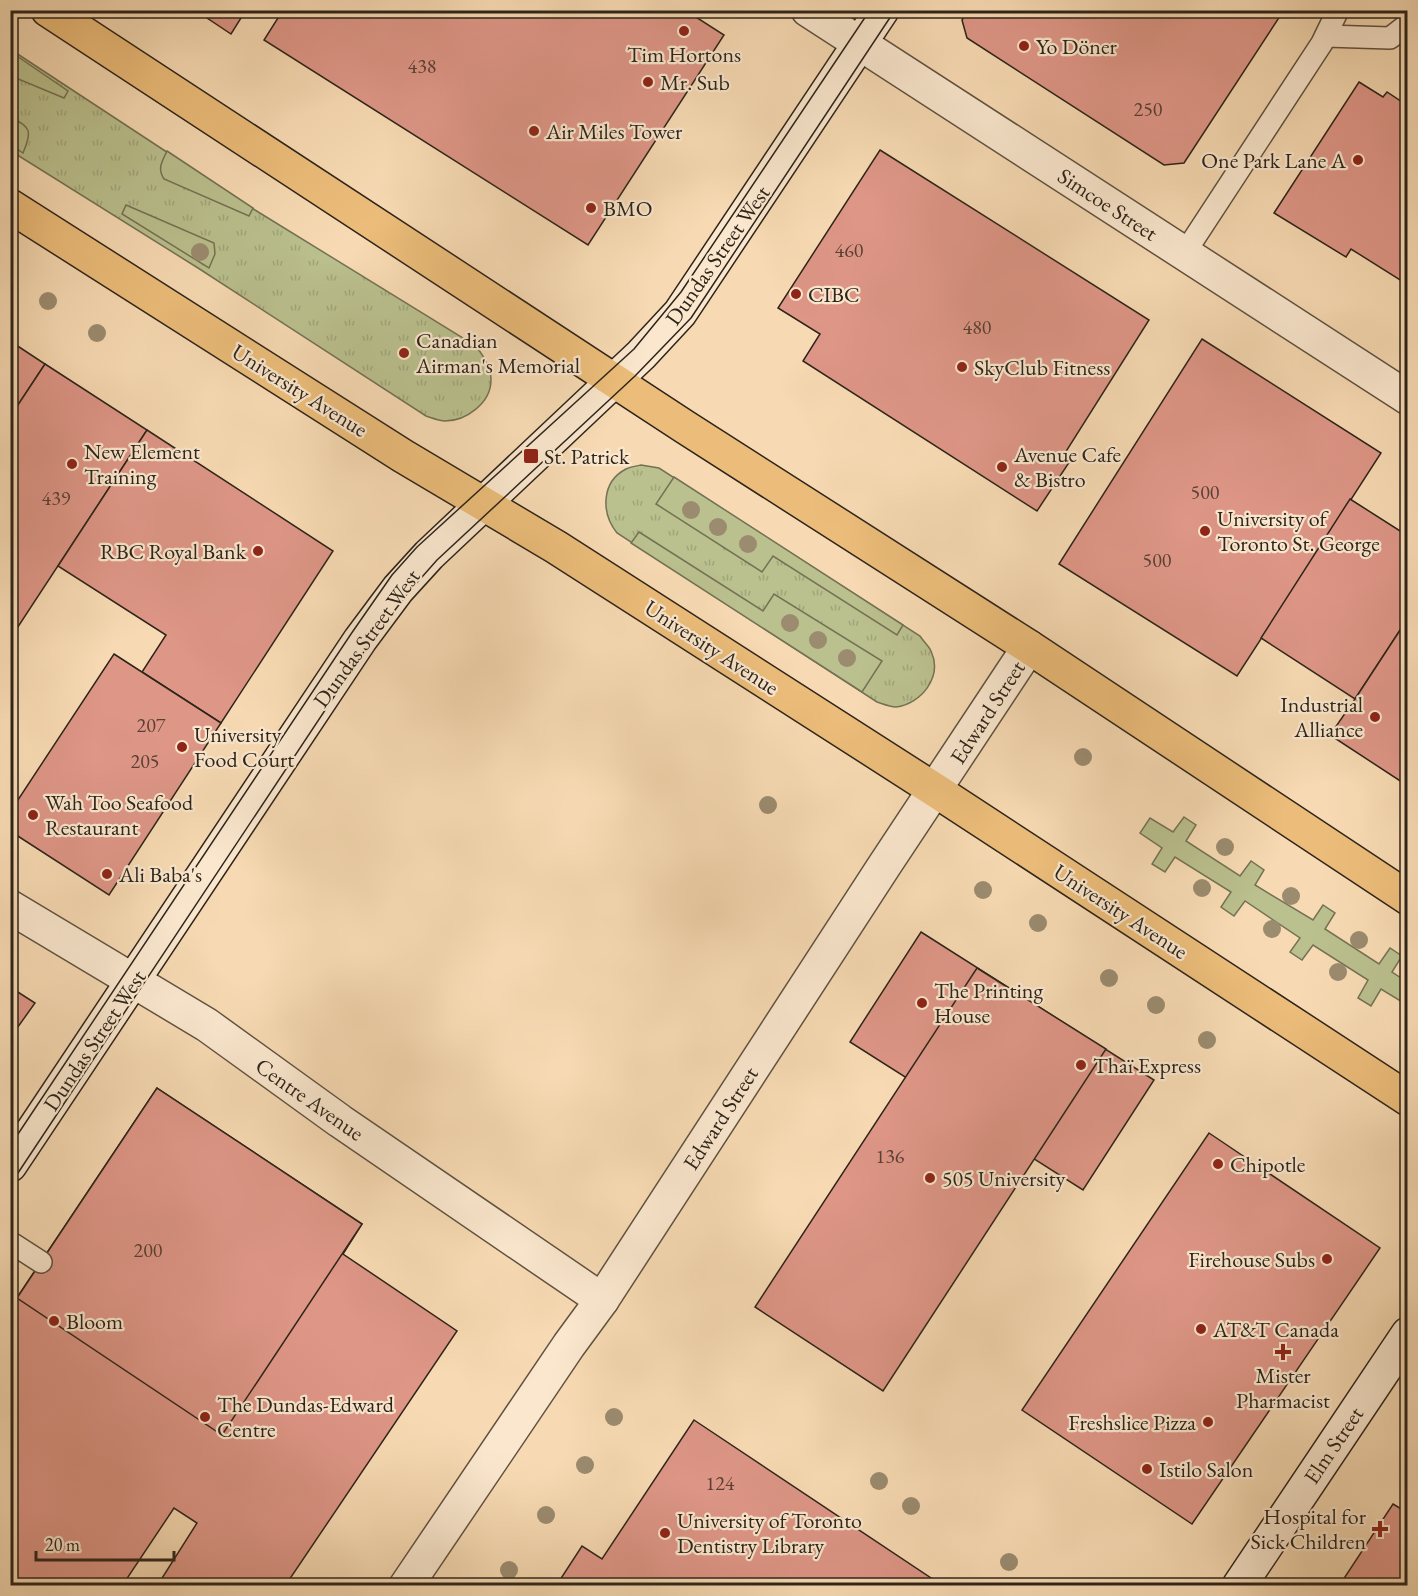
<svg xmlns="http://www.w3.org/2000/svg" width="1418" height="1596" font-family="'EB Garamond',serif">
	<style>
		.grass { fill: url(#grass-tufts); stroke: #747254; stroke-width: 1.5 }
		.garden { fill: #bac08e; stroke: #747254; stroke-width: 1.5 }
		.building { fill: #de9687; stroke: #2d241a; stroke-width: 1.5 }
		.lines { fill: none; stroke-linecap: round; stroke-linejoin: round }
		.lane-casing { stroke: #605240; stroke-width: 24 }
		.street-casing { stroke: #605240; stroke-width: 36 }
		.secondary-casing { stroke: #2d241a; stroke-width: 36 }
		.primary-casing { stroke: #2d241a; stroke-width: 36 }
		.lane { stroke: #fae7ce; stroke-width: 21 }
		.street { stroke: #fae7ce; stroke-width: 33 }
		.secondary { stroke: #fae7ce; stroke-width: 33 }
		.primary { stroke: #ecbd7a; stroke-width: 33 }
		.tram { stroke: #2d241a; stroke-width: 1.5 }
		.tree { fill: #9b8b6f }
		.poi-dot { fill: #8f2418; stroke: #fae7ce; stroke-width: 2 }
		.labels { text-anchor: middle; stroke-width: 4.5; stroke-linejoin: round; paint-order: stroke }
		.number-label { font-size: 20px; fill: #594035 }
		.poi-label { font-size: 22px; fill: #2d241a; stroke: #fae7ce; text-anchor: start }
		.street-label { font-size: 22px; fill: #2d241a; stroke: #fae7ce }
	</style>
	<defs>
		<pattern id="grass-tufts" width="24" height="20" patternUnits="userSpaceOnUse" patternTransform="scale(1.5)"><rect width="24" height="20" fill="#bac08e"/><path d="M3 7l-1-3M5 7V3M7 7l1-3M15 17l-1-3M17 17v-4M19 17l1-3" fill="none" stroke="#a0a57a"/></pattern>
	</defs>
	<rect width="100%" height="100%" fill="#f7dab3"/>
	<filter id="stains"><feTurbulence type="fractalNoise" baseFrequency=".00333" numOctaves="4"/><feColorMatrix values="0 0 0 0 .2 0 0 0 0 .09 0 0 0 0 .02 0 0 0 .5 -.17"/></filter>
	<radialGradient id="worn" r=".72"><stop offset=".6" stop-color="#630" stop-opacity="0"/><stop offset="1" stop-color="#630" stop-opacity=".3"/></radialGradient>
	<g class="grass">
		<path d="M10 49 255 210 476 346C484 357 491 367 491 380 491 403 466 421 445 421 439 421 432 418 426 416L198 268 11 151Z"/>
		<path d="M641 465 659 468 920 636C923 641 929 646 931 651 943 677 921 704 896 707 890 707 883 704 877 702L617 533C601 513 601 482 626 469 630 467 636 466 641 465Z"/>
	</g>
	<g class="garden">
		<polygon points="11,52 68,91 64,98 11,76"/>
		<path d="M10 117C32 127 32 132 23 153L11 145Z"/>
		<path d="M167 151 253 208 249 216 164 179C157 168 162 162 167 151Z"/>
		<polygon points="126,205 214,243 215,254 209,268 122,214"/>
		<polygon points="674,477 903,625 897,635 773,556 762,572 656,504"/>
		<polygon points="639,532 763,611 774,594 882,661 862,692 631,543"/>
		<polygon points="1184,817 1196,825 1186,841 1240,876 1251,861 1264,870 1255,885 1313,920 1323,905 1335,913 1325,929 1379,964 1390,948 1402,956 1392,972 1407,982 1407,1005 1381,989 1371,1006 1358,998 1368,980 1313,945 1302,960 1290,952 1300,938 1245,901 1234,916 1221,907 1231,892 1175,857 1165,872 1152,864 1162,848 1140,833 1150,818 1173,832"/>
	</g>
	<g class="building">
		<polygon points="195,10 246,10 231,34"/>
		<polygon points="283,10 685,10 724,35 588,245 264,40"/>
		<polygon points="968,10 1284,10 1184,163 1164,165 967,38 962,20"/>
		<polygon points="1359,82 1383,97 1387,92 1408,106 1408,285 1351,249 1346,257 1274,213"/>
		<polygon points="880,150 1149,320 1065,453 1072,458 1037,511 803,361 820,334 778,308"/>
		<polygon points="1202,339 1381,453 1237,676 1059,564"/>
		<polygon points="10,341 45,364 10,417"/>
		<polygon points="45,364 147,430 10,639 10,417"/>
		<polygon points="147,430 333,551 221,723 142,672 166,635 58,566"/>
		<polygon points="1350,499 1408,536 1408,618 1355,699 1261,638"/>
		<polygon points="1408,618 1408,786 1330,735 1355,699"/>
		<polygon points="114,654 221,723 109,895 10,831 10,812"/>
		<polygon points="921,932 1154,1080 1083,1190 850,1042"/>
		<polygon points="977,968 1106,1049 883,1391 755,1307"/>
		<polygon points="10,987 35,1003 10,1038"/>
		<polygon points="157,1088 362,1224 343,1254 457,1331 285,1586 157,1586 197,1523 174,1508 122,1586 10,1586 10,1308"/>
		<polygon points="157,1088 362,1224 222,1435 17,1298"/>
		<polygon points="1209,1133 1380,1248 1192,1524 1022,1410"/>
		<polygon points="694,1420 943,1586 556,1586 582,1546 602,1559"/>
		<polygon points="1393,1504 1408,1513 1408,1586 1339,1586"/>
	</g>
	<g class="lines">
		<defs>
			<g id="lane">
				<polyline points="1326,36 1390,38 1408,24"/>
				<polyline points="1184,254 1322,43 1338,10"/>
				<polyline points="10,1242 41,1262"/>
			</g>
			<g id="street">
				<polyline points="808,10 1408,398"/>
				<polyline points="10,907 207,1025 340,1121 602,1300"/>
				<polyline points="406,1586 569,1345 602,1300 884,866 1029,647"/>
			</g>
			<g id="secondary">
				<polyline points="10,1165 360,640 398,589 429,555 641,355 680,313 882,10"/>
				<polyline points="1239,1586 1408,1334"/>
			</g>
			<g id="primary">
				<polyline points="48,10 685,427 1029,647 1408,898"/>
				<polyline points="10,206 403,456 556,547 935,790 1408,1099"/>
			</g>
		</defs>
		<use href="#lane" class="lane-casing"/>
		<use href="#street" class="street-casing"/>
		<use href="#secondary" class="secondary-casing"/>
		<use href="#primary" class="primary-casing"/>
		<use href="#lane" class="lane"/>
		<use href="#street" class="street"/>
		<use href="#secondary" class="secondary"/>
		<use href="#primary" class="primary"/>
		<g class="tram">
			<polyline points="10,1146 351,634 392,575 417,547 634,349 681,292 870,10"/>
			<polyline points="10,1185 365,650 407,594 437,560 635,376 691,318 895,10"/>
		</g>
	</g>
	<g class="tree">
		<circle cx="200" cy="252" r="9"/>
		<circle cx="48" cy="301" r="9"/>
		<circle cx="97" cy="333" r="9"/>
		<circle cx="691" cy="510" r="9"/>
		<circle cx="718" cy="527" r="9"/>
		<circle cx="748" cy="544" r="9"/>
		<circle cx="790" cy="623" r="9"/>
		<circle cx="818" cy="640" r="9"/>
		<circle cx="847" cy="658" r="9"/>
		<circle cx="1083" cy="757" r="9"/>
		<circle cx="768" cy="805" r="9"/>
		<circle cx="1225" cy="847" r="9"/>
		<circle cx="1202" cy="888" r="9"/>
		<circle cx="983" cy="890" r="9"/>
		<circle cx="1291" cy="896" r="9"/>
		<circle cx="1038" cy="923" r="9"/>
		<circle cx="1272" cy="929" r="9"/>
		<circle cx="1359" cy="940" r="9"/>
		<circle cx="1338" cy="972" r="9"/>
		<circle cx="1109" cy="978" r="9"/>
		<circle cx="1156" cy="1005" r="9"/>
		<circle cx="1207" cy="1040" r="9"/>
		<circle cx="614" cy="1417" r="9"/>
		<circle cx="585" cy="1465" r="9"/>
		<circle cx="879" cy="1481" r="9"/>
		<circle cx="911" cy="1506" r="9"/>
		<circle cx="546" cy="1515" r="9"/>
		<circle cx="1009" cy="1562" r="9"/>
		<circle cx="509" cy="1570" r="9"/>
	</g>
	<g class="poi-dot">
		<circle cx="684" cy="31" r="6"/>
		<circle cx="1024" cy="46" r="6"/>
		<circle cx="648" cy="82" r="6"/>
		<circle cx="534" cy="131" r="6"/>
		<circle cx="1358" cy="160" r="6"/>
		<circle cx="591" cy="208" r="6"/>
		<circle cx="796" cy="294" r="6"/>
		<circle cx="404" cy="353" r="6"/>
		<circle cx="962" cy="367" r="6"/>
		<rect x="523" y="448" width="16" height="16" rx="3"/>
		<circle cx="72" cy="464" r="6"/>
		<circle cx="1002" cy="467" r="6"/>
		<circle cx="1205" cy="531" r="6"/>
		<circle cx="258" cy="551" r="6"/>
		<circle cx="1375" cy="717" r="6"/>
		<circle cx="182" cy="747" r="6"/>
		<circle cx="33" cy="815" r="6"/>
		<circle cx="107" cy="874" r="6"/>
		<circle cx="922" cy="1003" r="6"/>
		<circle cx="1081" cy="1065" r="6"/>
		<circle cx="1218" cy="1164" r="6"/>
		<circle cx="930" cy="1178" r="6"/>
		<circle cx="1327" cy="1259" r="6"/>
		<circle cx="54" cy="1321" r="6"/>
		<circle cx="1201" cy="1329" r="6"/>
		<path d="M1280 1343h6v6h6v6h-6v6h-6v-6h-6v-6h6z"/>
		<circle cx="205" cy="1417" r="6"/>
		<circle cx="1208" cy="1422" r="6"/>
		<circle cx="1147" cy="1469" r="6"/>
		<path d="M1377 1520h6v6h6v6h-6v6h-6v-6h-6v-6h6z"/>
		<circle cx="665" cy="1533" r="6"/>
	</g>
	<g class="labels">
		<g class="number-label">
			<text x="422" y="73">438</text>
			<text x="1148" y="116">250</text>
			<text x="849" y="257">460</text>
			<text x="977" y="334">480</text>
			<text x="1205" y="499">500</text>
			<text x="56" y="505">439</text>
			<text x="1157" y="567">500</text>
			<text x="151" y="732">207</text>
			<text x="145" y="768">205</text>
			<text x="890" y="1163">136</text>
			<text x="148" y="1257">200</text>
			<text x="720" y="1490">124</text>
		</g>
		<g class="poi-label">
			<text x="1036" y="54">Yo Döner</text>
			<text x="684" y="62" text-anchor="middle">Tim Hortons</text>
			<text x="660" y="90">Mr. Sub</text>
			<text x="546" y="139">Air Miles Tower</text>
			<text x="1346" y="168" text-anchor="end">One Park Lane A</text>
			<text x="603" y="216">BMO</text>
			<text x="808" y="302">CIBC</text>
			<text x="416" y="348">Canadian<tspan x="416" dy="25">Airman's Memorial</tspan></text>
			<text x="974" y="375">SkyClub Fitness</text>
			<text x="84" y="459">New Element<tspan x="84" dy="25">Training</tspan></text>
			<text x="1014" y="462">Avenue Cafe<tspan x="1014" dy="25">&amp; Bistro</tspan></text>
			<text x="544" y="464">St. Patrick</text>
			<text x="1217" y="526">University of<tspan x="1217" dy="25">Toronto St. George</tspan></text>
			<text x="246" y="559" text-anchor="end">RBC Royal Bank</text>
			<text x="1363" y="712" text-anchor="end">Industrial<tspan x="1363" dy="25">Alliance</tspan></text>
			<text x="194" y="742">University<tspan x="194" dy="25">Food Court</tspan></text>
			<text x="45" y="810">Wah Too Seafood<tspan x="45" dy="25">Restaurant</tspan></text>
			<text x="119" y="882">Ali Baba's</text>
			<text x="934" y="998">The Printing<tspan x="934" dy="25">House</tspan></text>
			<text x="1093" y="1073">Thaï Express</text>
			<text x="1230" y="1172">Chipotle</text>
			<text x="942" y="1186">505 University</text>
			<text x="1315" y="1267" text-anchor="end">Firehouse Subs</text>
			<text x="66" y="1329">Bloom</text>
			<text x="1213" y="1337">AT&amp;T Canada</text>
			<text x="1283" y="1383" text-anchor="middle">Mister<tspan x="1283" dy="25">Pharmacist</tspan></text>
			<text x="217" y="1412">The Dundas-Edward<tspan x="217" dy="25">Centre</tspan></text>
			<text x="1196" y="1430" text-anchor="end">Freshslice Pizza</text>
			<text x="1159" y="1477">Istilo Salon</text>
			<text x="1366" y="1524" text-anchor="end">Hospital for<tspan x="1366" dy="25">Sick Children</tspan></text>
			<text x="677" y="1528">University of Toronto<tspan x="677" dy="25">Dentistry Library</tspan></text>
		</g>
		<g class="street-label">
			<text transform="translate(1108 204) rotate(33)" y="8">Simcoe Street</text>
			<text transform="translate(717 255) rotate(-55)" y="8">Dundas Street West</text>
			<text transform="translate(300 390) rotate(32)" y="8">University Avenue</text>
			<text transform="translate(366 638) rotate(-54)" y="8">Dundas Street West</text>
			<text transform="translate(712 647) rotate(33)" y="8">University Avenue</text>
			<text transform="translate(987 712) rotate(-57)" y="8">Edward Street</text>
			<text transform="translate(1121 911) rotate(33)" y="8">University Avenue</text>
			<text transform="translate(94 1040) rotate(-56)" y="8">Dundas Street West</text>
			<text transform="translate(310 1099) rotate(35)" y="8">Centre Avenue</text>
			<text transform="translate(720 1118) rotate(-57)" y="8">Edward Street</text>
			<text transform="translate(1333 1445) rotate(-56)" y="8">Elm Street</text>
		</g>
	</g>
	<rect width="1418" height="1596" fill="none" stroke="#f7dab3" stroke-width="36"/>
	<rect x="12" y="12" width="1394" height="1572" fill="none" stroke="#2d241a" stroke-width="3"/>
	<rect x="18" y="18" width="1382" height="1560" fill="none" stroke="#2d241a" stroke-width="1.5"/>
	<path d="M36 1551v9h138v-9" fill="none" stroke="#2d241a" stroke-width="3"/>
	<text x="45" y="1551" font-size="18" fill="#2d241a" stroke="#fae7ce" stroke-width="4.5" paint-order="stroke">20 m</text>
	<rect width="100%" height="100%" filter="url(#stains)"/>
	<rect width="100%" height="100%" fill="url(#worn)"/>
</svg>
